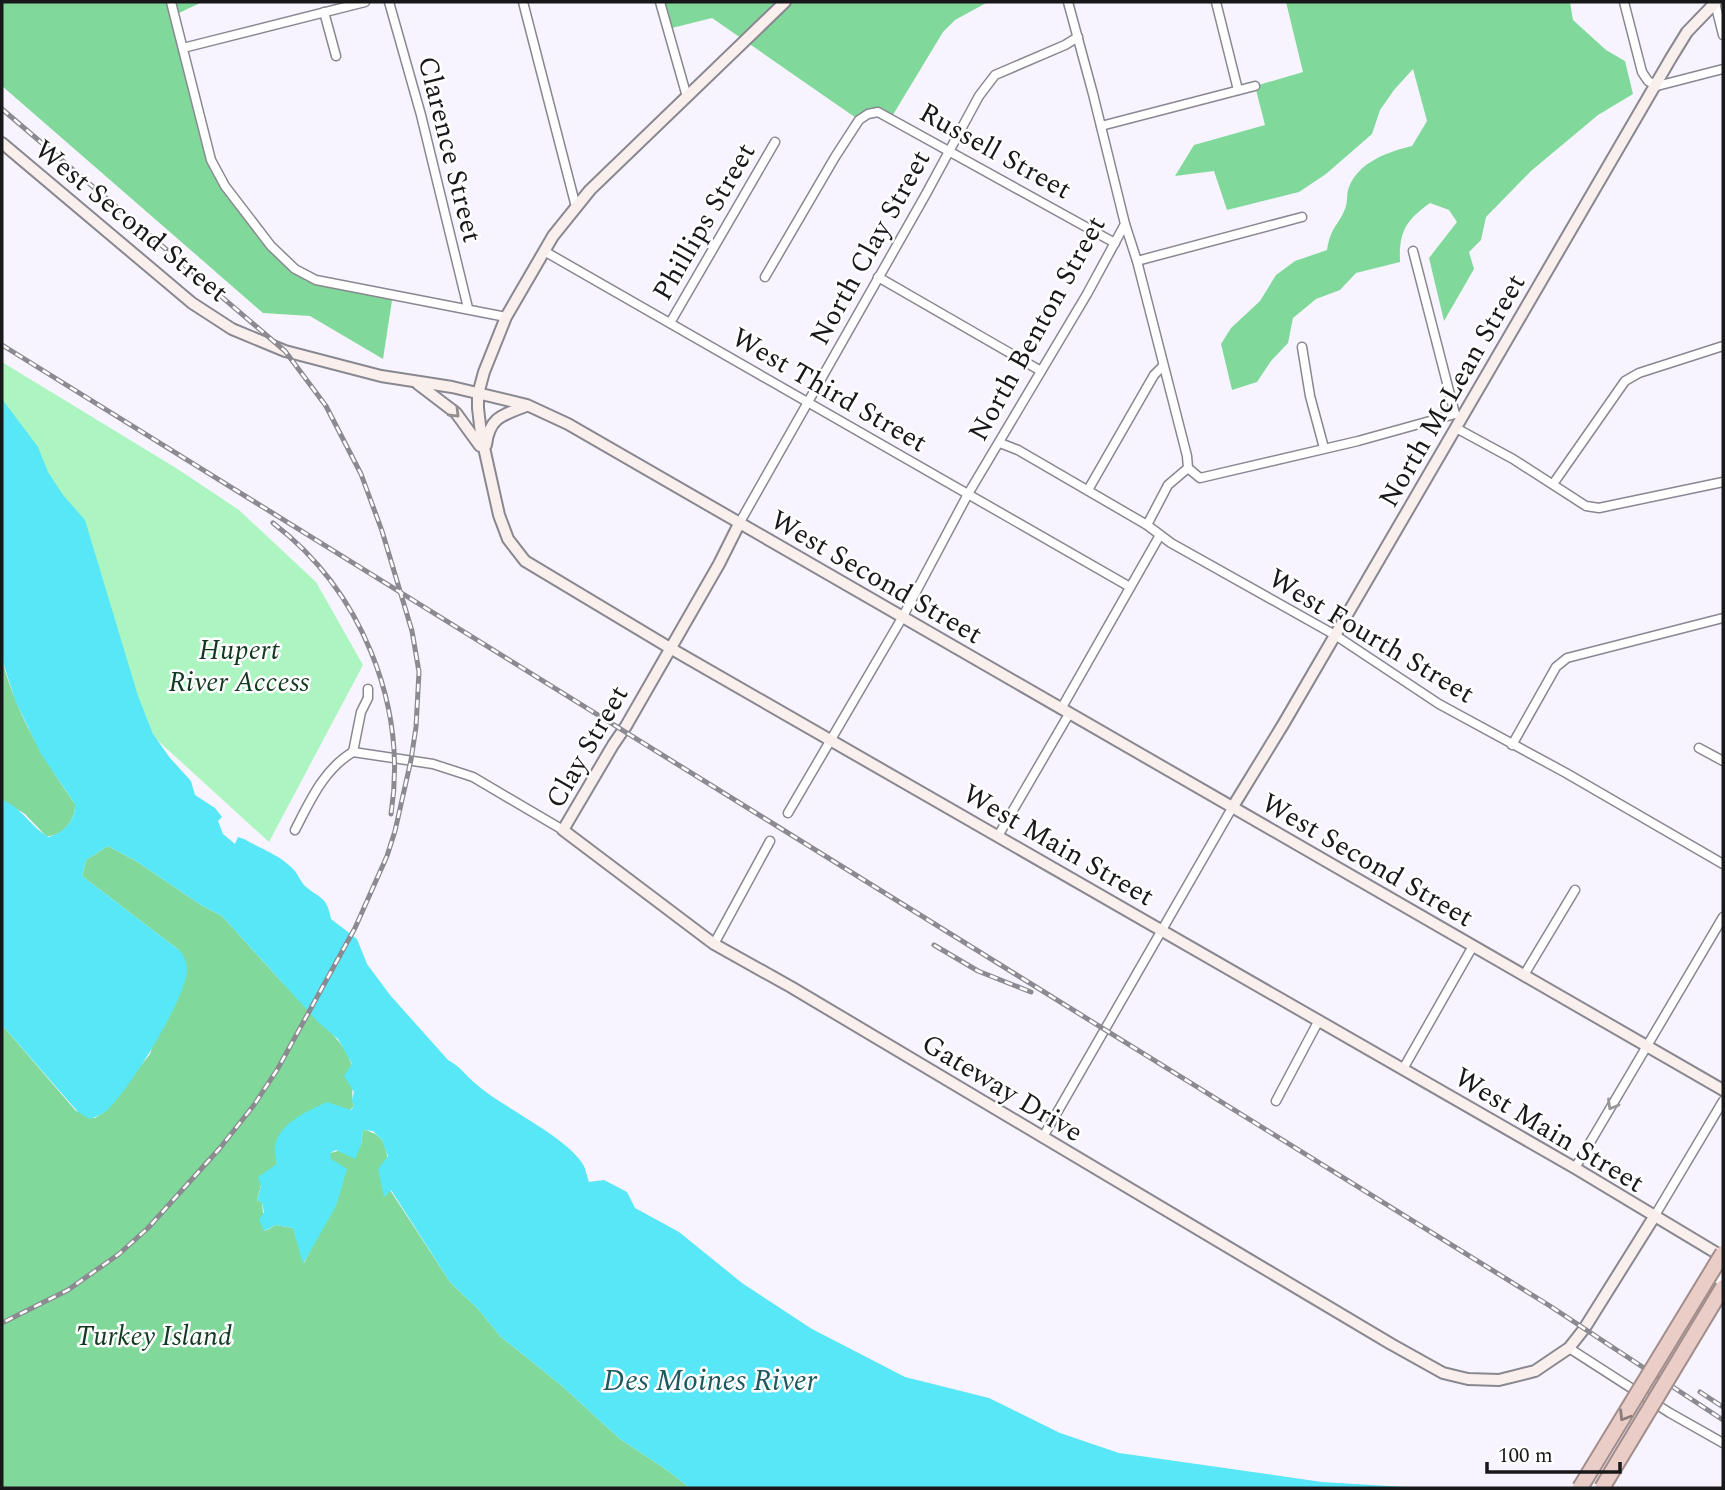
<svg xmlns="http://www.w3.org/2000/svg" width="1725" height="1490" font-family="Spectral,serif">
	<style>
		.green { fill: #acf5c1 }
		.forest { fill: #80d99b }
		.water { fill: #57e7f7 }
		.lines { fill: none; stroke-linecap: round; stroke-linejoin: round }
		.street-casing { stroke: #898790; stroke-width: 11 }
		.secondary-casing { stroke: #898790; stroke-width: 14 }
		.street { stroke: #fff; stroke-width: 8 }
		.secondary { stroke: #f9f0ee; stroke-width: 10 }
		.rail-casing { stroke: #8c8a91; stroke-width: 5 }
		.rail { stroke: #fff; stroke-width: 2.5; stroke-dasharray: 8; stroke-linecap: butt }
		.highway-bridge-casing { stroke: #a18d8b; stroke-width: 18; stroke-linecap: butt }
		.highway-bridge { stroke: #ebcdc8; stroke-width: 14 }
		.oneway { stroke: #948e8f }
		.oneway2 { stroke: #979798 }
		.oneway3 { stroke: #8c7b7a }
		.labels { text-anchor: middle; stroke-width: 5; stroke-linejoin: round; paint-order: stroke }
		.street-label { font-size: 28px; fill: #18171a; stroke: #fff }
		.park-label { font-size: 28px; font-style: italic; fill: #133921; stroke: #fff }
		.water-label { font-size: 30px; font-style: italic; fill: #1d595f; stroke: #fff }
	</style>
	<rect width="100%" height="100%" fill="#f7f4ff"/>
	<polygon class="green" points="2,362 176,468 239,510 316,582 363,665 269,842 155,738 2,403"/>
	<g class="forest">
		<polygon points="2,2 202,2 175,15 211,160 225,186 295,269 316,280 393,294 383,359 310,316 263,313 2,86"/>
		<polygon points="660,2 988,2 955,20 943,32 891,118 878,112 859,120 712,18 668,29"/>
		<path d="M1286 2H1570L1573 20 1606 50 1625 61 1633 94 1598 115 1531 171 1486 217 1481 240 1469 252 1474 269 1444 321 1429 258 1457 222 1449 210 1430 203C1405 221 1399 232 1400 262L1356 273 1340 290 1316 299 1293 318 1288 343 1271 361 1257 382 1232 390 1221 344 1231 328 1260 301 1276 275 1295 261 1327 250C1331 226 1337 228 1345 209 1348 203 1346 194 1349 187 1359 162 1387 152 1412 146L1427 121 1413 69 1394 90 1380 110 1372 134 1326 174 1299 192 1227 210 1214 171 1175 176 1194 145 1265 125 1255 86 1303 72Z"/>
		<path d="M2 659C15 712 44 760 75 804 76 820 62 837 46 836L25 814 2 800Z"/>
		<path d="M108 846 136 861 201 905 222 916C249 945 275 976 303 1004 320 1022 342 1039 351 1063 357 1076 349 1093 354 1106L350 1110 275 1147 277 1164 261 1185 257 1200 262 1203 265 1231 276 1225 293 1228 304 1263 317 1237 330 1153 361 1145 363 1130C396 1134 387 1172 385 1196L390 1190 450 1282 478 1309 501 1337 561 1385 620 1439 667 1470 690 1488H2V1025L76 1111 95 1118 103 1113 150 1054 179 950 82 876 86 860Z"/>
	</g>
	<path class="water" d="M2 399 38 447 48 472 63 495 85 520 138 696 153 734 170 758 191 781 195 795 215 808 222 817 218 821 223 834 235 844 238 837 244 839C259 848 280 855 292 868 298 873 299 880 305 886 320 899 327 896 331 919L357 939 367 964 390 995 448 1060C460 1066 466 1076 476 1084 503 1108 568 1137 584 1166 586 1171 587 1177 589 1182L604 1180 627 1192 635 1208 679 1232 742 1283 812 1329 905 1377 989 1398 1060 1433 1119 1453 1322 1482 1421 1488H690L667 1470 620 1439 561 1385 501 1337 478 1309 450 1282 391 1190 384 1197 378 1169 388 1156 382 1140 373 1131 363 1130 361 1145 355 1159 336 1150 330 1153 331 1159 347 1169 336 1206 303 1264 293 1228 276 1225 264 1231 259 1220 264 1212 262 1203 257 1200 261 1186 258 1177 277 1164C276 1159 274 1151 275 1146 279 1123 308 1111 327 1102L351 1110 354 1106 352 1100 354 1092 344 1076 352 1064 338 1039 318 1022 222 916 201 905 136 861 108 846 86 860 82 876 179 950C184 955 187 962 187 970 187 997 127 1094 105 1112 101 1115 95 1117 90 1119L78 1112 2 1025V800C22 807 31 828 49 837 64 833 76 820 75 804L41 754 15 700 2 659Z"/>
	<g class="lines">
		<defs>
			<g id="street">
				<polyline points="171,2 211,160 225,186 271,246 295,269 316,280 506,317"/>
				<polyline points="389,2 421,115 468,308"/>
				<polyline points="523,2 576,207"/>
				<polyline points="660,2 687,97"/>
				<polyline points="1216,2 1238,90"/>
				<polyline points="1624,2 1642,72 1648,81 1657,86 1723,69"/>
				<polyline points="1715,3 1723,35"/>
				<polyline points="324,12 336,56"/>
				<polyline points="183,48 365,2"/>
				<polyline points="1101,126 1255,86"/>
				<polyline points="1125,224 1137,261 1187,456 1188,468"/>
				<polyline points="544,251 1130,587"/>
				<polyline points="1413,251 1455,414"/>
				<polyline points="1137,261 1302,217"/>
				<polyline points="765,277 835,157 859,120 868,114 878,112 1115,243"/>
				<polyline points="878,277 1041,371"/>
				<polyline points="670,323 775,142"/>
				<polyline points="1302,347 1310,396 1324,448"/>
				<polyline points="1456,428 1513,459 1586,506 1599,508 1723,482"/>
				<polyline points="1000,443 1018,450 1147,525 1171,543 1335,635 1439,704 1566,773 1723,864"/>
				<polyline points="1188,468 1200,478 1358,441 1455,414"/>
				<polyline points="1553,484 1625,381 1639,373 1723,346"/>
				<polyline points="1088,490 1154,375 1163,366"/>
				<polyline points="740,522 926,194 979,96 995,75 1065,45 1078,37"/>
				<polyline points="1147,525 1168,485 1188,468"/>
				<polyline points="1061,709 1160,535"/>
				<polyline points="1512,745 1556,667 1567,658 1723,618"/>
				<polyline points="1699,748 1723,761"/>
				<polyline points="353,752 433,764 473,777 563,830"/>
				<polyline points="353,752 361,712 368,698 368,689"/>
				<polyline points="788,813 902,618 968,494 1087,294 1125,224 1093,94 1068,2"/>
				<path d="M295 830C310 801 324 769 353 752"/>
				<polyline points="998,836 1069,714"/>
				<polyline points="714,944 770,841"/>
				<polyline points="1524,975 1575,890"/>
				<polyline points="1403,1069 1473,946"/>
				<polyline points="1276,1101 1319,1020"/>
				<polyline points="1043,1137 1232,808"/>
				<polyline points="1575,1168 1723,917"/>
				<polyline points="1654,1217 1723,1101"/>
				<polyline points="1712,1292 1723,1273"/>
				<polyline points="1569,1348 1670,1413 1723,1443"/>
			</g>
			<g id="secondary">
				<polyline points="785,2 590,190 553,236 506,317 484,372 478,394 478,408 481,434 499,515 508,539 525,561 670,648 1575,1168 1723,1257"/>
				<polyline points="2,143 192,303 232,329 285,351 381,376 452,387 527,405 568,424 1723,1090"/>
				<polyline points="418,384 456,413 480,446"/>
				<path d="M486 445C489 418 502 415 526 406"/>
				<polyline points="740,522 719,564 626,726 613,745 563,830 714,944 791,987 1391,1344 1443,1373 1468,1379 1499,1380 1535,1371 1569,1348 1584,1329 1654,1217"/>
				<polyline points="1232,808 1284,723 1671,58 1687,32 1716,2"/>
			</g>
		</defs>
		<use href="#street" class="street-casing"/>
		<use href="#secondary" class="secondary-casing"/>
		<use href="#street" class="street"/>
		<use href="#secondary" class="secondary"/>
		<defs>
			<g id="rail">
				<polyline points="2,109 285,351 326,406 361,474 382,531 412,631 419,672 416,727 411,760 395,831 387,856 355,928 277,1070 254,1105 220,1148 148,1228 119,1254 68,1290 2,1323"/>
				<polyline points="2,345 1550,1306 1723,1420"/>
				<path d="M273 523C361 590 408 705 391 814"/>
				<polyline points="934,945 978,971 1031,992"/>
				<polyline points="1700,1392 1723,1407"/>
			</g>
		</defs>
		<use href="#rail" class="rail-casing"/>
		<use href="#rail" class="rail"/>
		<defs>
			<g id="highway-bridge">
				<polyline points="1580,1488 1723,1253"/>
				<polyline points="1602,1488 1723,1287"/>
			</g>
		</defs>
		<use href="#highway-bridge" class="highway-bridge-casing"/>
		<use href="#highway-bridge" class="highway-bridge"/>
	</g>
	<defs><path id="oneway-chevron" d="M-2-3.5L2.5 0L-2 3.5" fill="none" stroke-width="1.6" stroke-linecap="round" stroke-linejoin="round" transform="scale(1.75)"/></defs>
	<use class="oneway" href="#oneway-chevron" transform="translate(455 413) rotate(45)"/>
	<use class="oneway2" href="#oneway-chevron" transform="translate(1612 1105) rotate(120)"/>
	<use class="oneway3" href="#oneway-chevron" transform="translate(1624 1416) rotate(122)"/>
	<g class="labels">
		<g class="street-label">
			<text transform="translate(451 149) rotate(76)" y="10">Clarence Street</text>
			<text transform="translate(996 150) rotate(29)" y="10">Russell Street</text>
			<text transform="translate(132 220) rotate(39)" y="10">West Second Street</text>
			<text transform="translate(703 221) rotate(-60)" y="10">Phillips Street</text>
			<text transform="translate(869 247) rotate(-61)" y="10">North Clay Street</text>
			<text transform="translate(1036 328) rotate(-61)" y="10">North Benton Street</text>
			<text transform="translate(830 389) rotate(30)" y="10">West Third Street</text>
			<text transform="translate(1451 390) rotate(-60)" y="10">North McLean Street</text>
			<text transform="translate(877 576) rotate(30)" y="10">West Second Street</text>
			<text transform="translate(1372 635) rotate(31)" y="10">West Fourth Street</text>
			<text transform="translate(586 746) rotate(-60)" y="10">Clay Street</text>
			<text transform="translate(1059 844) rotate(30)" y="10">West Main Street</text>
			<text transform="translate(1368 859) rotate(30)" y="10">West Second Street</text>
			<text transform="translate(1003 1087) rotate(31)" y="10">Gateway Drive</text>
			<text transform="translate(1550 1129) rotate(31)" y="10">West Main Street</text>
		</g>
		<g class="park-label">
			<text x="239" y="659">Hupert<tspan x="239" dy="32">River Access</tspan></text>
			<text x="154" y="1345">Turkey Island</text>
		</g>
		<g class="water-label">
			<text x="710" y="1390">Des Moines River</text>
		</g>
	</g>
	<rect width="1725" height="1490" fill="none" stroke="#18171a" stroke-width="7"/>
	<path d="M1487 1462v10h133v-10" fill="none" stroke="#18171a" stroke-width="3.5"/>
	<text x="1498" y="1462" font-size="21" fill="#18171a" stroke="#ffffff" stroke-width="5" paint-order="stroke">100 m</text>
</svg>
